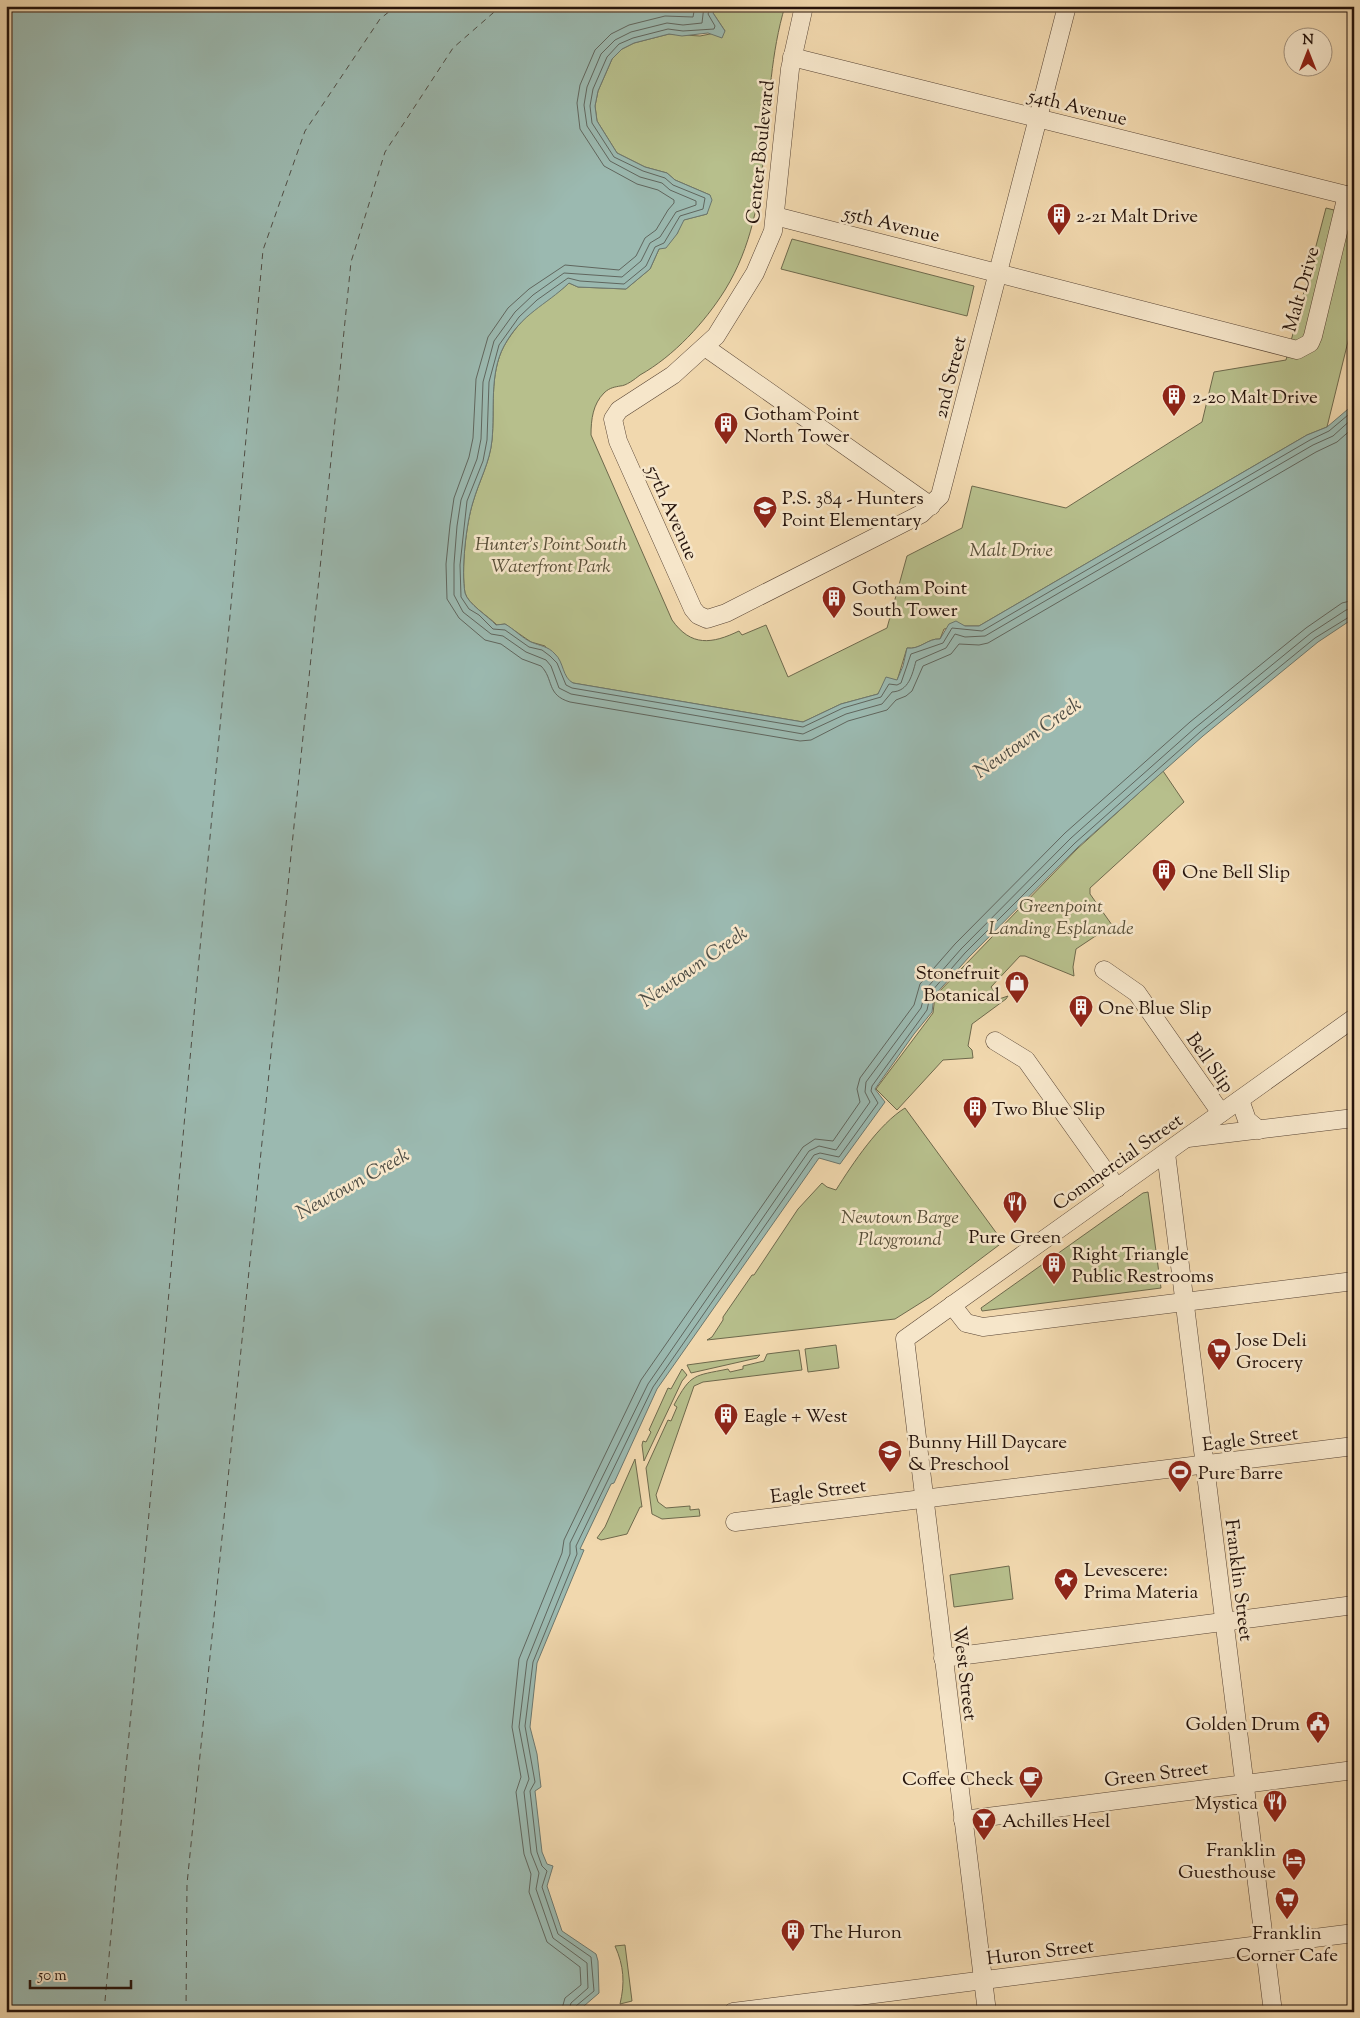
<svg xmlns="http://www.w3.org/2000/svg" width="1360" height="2018" font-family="'Sorts Mill Goudy',serif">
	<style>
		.green { fill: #b7bf8c; stroke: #6e694c }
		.water { fill: #9bb9b0; stroke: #6c776e }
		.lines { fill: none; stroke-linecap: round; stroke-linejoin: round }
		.shore { stroke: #60665e; stroke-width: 1 }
		.ferry { stroke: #4e4d45; stroke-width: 1; stroke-dasharray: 6 5; stroke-linecap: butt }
		.minor-casing { stroke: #584434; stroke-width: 19 }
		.minor { stroke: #f6e6ca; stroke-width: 18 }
		.labels { text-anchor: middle; stroke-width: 5; stroke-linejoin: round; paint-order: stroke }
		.street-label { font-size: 19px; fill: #25130b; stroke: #f6e6ca }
		.poi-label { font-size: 19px; fill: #25130b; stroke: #f6e6ca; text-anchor: start }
		.park-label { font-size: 19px; font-style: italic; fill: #584f38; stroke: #f6e6ca }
		.water-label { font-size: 20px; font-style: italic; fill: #4e4d45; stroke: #f6e6ca }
	</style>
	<rect width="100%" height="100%" fill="#f1d8ae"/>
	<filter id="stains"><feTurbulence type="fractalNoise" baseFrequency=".004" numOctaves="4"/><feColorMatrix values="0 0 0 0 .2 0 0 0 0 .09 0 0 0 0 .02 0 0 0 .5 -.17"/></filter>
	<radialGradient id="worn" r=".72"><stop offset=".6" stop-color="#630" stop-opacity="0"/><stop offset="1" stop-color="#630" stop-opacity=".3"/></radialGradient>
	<g class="green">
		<path d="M716 6H785C757 99 778 204 725 290 705 322 674 356 640 375 635 379 626 386 620 386 616 387 610 387 604 393 593 404 591 419 591 435L672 620C691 647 712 644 739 631L742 635 766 625 788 677 887 628 907 556 962 528 972 486 1066 508 1202 422 1214 372 1286 360 1326 208 1354 215V317L1327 427 1307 435 979 626H965L944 629 940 639C928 638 920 650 907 648L897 681 884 683 878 694 841 704 803 722 573 683 568 681 545 646 531 642 505 624 497 625C488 616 468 604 465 593 461 570 466 524 473 502 479 481 490 462 492 440 495 411 489 374 504 346 513 330 527 314 541 303 551 296 561 291 569 283L578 287 626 289 650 269 659 249 677 234 683 220 707 214 710 195 675 180 667 173 645 167 617 153 597 121 595 106 598 91 612 59 622 49 634 43 669 34 700 36 725 31 713 13Z"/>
		<polygon points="792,239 974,286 967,316 781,269"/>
		<polygon points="1163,771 1184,802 1090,888 1090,894 1112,925 1076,949 1073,967 1074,976 1025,956 1020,956 991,987 999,999 1008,996 1006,999 972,1024 968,1046 972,1050 973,1058 943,1060 897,1110 876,1089 933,1013 935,996 1077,849"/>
		<path d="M905 1108 1003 1242 930 1297 895 1319 707 1340 712 1337 723 1320V1317L752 1275H754L798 1209 822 1183 827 1187 836 1190C853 1163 879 1124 905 1108Z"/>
		<polygon points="1148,1192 1161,1288 982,1311 981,1308 1143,1193"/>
		<polygon points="836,1345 839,1368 808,1372 805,1349"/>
		<path d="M799 1350 802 1370 703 1382 694 1386 656 1495 658 1502 666 1508 690 1506V1510L699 1509 700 1516 662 1519 652 1514 646 1468 668 1420 671 1421 677 1407 674 1405C691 1373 694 1376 728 1369L730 1372 743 1369V1366L764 1361 767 1354Z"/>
		<polygon points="760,1355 757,1358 691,1373 687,1365"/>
		<polygon points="682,1369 687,1375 682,1381 644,1461 642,1445 643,1441 646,1442 651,1432 649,1430 668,1388 671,1389"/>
		<polygon points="635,1459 642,1507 640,1507 627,1534 601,1540 597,1538 605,1527"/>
		<polygon points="1009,1566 1013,1599 954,1607 950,1575"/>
		<path d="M625 1945 632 2001 620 2004C625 1983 624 1966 615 1946Z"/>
	</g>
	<path class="water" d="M6 6H716L713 13 725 31 722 38 708 33 682 36 669 34 634 43 622 49 612 59 598 91 595 106 597 121 617 153 645 167 667 173 675 180 710 195 712 200 707 214 684 220 677 234 666 248 659 249 650 269 626 289 578 287 569 283C545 306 522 313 504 346 489 374 495 410 492 440 490 462 479 481 473 502 466 524 461 570 465 593 468 604 488 616 496 625L505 624C514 629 522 638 531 642 540 646 548 646 555 654 564 662 562 677 573 683L803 722 841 704 878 694 886 677 897 680 903 666 907 648C920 650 928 638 940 639L949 624 956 621 965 626H979L1307 435 1327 427 1354 404V618L1318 642 1203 736 1078 847 969 957 934 996 932 1012 914 1034 875 1089 885 1102 840 1164 819 1158 657 1389 614 1483 611 1484 580 1549 584 1550 537 1663 530 1727 537 1754 541 1787 535 1791 542 1852 547 1864 553 1866 547 1886 562 1931 596 1954 598 1961 599 1993 577 2012H6Z"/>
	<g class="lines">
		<g class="shore">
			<path d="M695 6 693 17 665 16 629 25 611 34 595 50 580 85 577 103 580 129 604 166 637 184 658 190 674 200V203L668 210 656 230 645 238 636 256 619 270 565 265 529 289 508 308 488 337 476 379 473 438 469 457 454 498 450 525 446 564 447 599 459 618 485 640 501 644 522 659 541 666C554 679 546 695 570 702L800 741 811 740 848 721 887 710 896 700 906 696 912 691 923 666 951 654 959 644 979 645 988 643 1316 452 1337 442 1354 427"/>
			<path d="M704 6 702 23 683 25 667 23 631 32 615 40 601 54 587 87 584 105 587 126 610 161 640 177 662 183 670 190 696 201V205L676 212 660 237 650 243 641 261 622 277 564 273 533 295 515 312 494 341 483 382 481 439 477 459 461 500 457 526 454 564V595L463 612 491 634 503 636 526 652 546 660 551 666 559 688 571 694 803 734 846 714 882 704 892 692C909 691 912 675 916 661L946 648 955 634 965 637 985 636 1313 445 1333 436 1354 417"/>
			<polyline points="711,6 708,14 715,26 714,29 683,31 668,29 633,38 619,44 607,57 593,89 590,106 592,123 614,157 643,171 665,178 673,185 705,198 703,209 680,216 664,243 655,247 646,266 624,284 580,281 568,278 537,300 519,317 499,345 489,382 487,440 483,461 467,501 460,565 461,597 469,609 479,615 493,629 505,630 529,647 542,650 550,656 557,663 566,685 572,688 803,727 843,708 881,697 889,684 897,685 901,683 911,654 943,643 952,628 982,631 1310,440 1329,431 1354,410"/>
			<polyline points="561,2012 565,1998 581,1985 580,1967 547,1942 529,1892 531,1874 524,1854 516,1792 521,1777 512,1727 519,1659 562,1553 564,1540 641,1380 803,1147 815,1139 833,1141 860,1102 857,1089 860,1078 914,1005 920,984 955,944 1065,833 1190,722 1306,628 1342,603 1354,600"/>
			<polyline points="568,2012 571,2003 588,1988 587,1963 553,1938 536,1889 539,1873 531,1853 524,1792 529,1779 519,1727 527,1661 570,1554 570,1543 648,1384 809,1151 819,1146 836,1150 870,1102 865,1092 866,1082 921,1008 926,989 961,949 1071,838 1195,728 1278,660 1311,633 1346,610 1354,608"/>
			<polyline points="575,2012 576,2006 594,1991 591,1957 558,1934 542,1887 547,1871 542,1866 537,1852 530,1791 535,1782 525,1726 533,1662 577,1554 576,1546 653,1387 814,1155 820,1153 839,1157 878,1103 871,1091 872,1086 927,1010 931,992 965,953 1075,843 1200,732 1315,638 1354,614"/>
		</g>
		<g class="ferry">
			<polyline points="104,2012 263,250 305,131 380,19 396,6"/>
			<polyline points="186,2012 187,1884 351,262 385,152 453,48 501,6"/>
		</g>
		<defs>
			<g id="minor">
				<polyline points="804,6 790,69 773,231 755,273 716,336 673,375 619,410 613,419 618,441 693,609 698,615 707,619 726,613 921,514 940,496 1067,6"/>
				<polyline points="792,57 1354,197"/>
				<polyline points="775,216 1297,350 1310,343 1313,336 1347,195"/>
				<polyline points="705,347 931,506"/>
				<polyline points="1104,970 1137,993 1221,1113"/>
				<polyline points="995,1041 1026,1060 1117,1188"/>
				<polyline points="1240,1100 1247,1120 1259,1130"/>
				<polyline points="1188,1138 1354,1118"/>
				<polyline points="1166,1153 1273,2012"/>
				<polyline points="952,1305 966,1323 983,1327 1354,1281"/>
				<polyline points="735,1522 1354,1446"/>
				<polyline points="943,1658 1354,1605"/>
				<polyline points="963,1820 1354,1770"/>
				<polyline points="733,2012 1354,1933"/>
				<polyline points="987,2012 905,1339 1354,1018"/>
			</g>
		</defs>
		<use href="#minor" class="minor-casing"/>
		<use href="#minor" class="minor"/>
	</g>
	<defs>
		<symbol id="building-pin" viewBox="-11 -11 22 30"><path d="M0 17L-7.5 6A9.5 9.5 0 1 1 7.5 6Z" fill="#8f2418" stroke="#f6e6ca"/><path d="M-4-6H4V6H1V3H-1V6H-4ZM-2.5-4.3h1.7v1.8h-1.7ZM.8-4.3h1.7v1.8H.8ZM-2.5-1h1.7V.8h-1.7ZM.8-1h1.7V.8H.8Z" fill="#fff"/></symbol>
		<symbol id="school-pin" viewBox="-11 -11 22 30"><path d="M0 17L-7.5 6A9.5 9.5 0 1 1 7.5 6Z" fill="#8f2418" stroke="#f6e6ca"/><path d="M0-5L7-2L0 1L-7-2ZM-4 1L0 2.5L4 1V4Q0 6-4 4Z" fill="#fff"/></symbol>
		<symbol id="shop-pin" viewBox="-11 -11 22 30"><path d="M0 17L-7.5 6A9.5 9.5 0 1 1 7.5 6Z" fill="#8f2418" stroke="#f6e6ca"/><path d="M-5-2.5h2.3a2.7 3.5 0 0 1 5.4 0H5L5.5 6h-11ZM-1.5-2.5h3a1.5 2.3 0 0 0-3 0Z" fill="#fff"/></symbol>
		<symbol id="restaurant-pin" viewBox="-11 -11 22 30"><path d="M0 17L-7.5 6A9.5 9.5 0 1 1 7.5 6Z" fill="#8f2418" stroke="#f6e6ca"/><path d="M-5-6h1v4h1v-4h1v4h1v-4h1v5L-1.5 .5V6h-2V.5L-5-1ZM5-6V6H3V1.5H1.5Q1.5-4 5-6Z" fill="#fff"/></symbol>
		<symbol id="supermarket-pin" viewBox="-11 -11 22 30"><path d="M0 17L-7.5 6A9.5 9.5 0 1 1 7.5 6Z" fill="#8f2418" stroke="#f6e6ca"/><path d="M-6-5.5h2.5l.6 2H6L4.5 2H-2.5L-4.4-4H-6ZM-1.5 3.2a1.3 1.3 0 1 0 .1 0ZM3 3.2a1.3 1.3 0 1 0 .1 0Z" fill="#fff"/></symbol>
		<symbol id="stadium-pin" viewBox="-11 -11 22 30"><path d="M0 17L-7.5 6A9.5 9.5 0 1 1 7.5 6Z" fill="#8f2418" stroke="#f6e6ca"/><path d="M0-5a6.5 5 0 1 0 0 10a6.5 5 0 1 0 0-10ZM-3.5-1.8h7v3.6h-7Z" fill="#fff"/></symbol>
		<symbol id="sight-pin" viewBox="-11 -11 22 30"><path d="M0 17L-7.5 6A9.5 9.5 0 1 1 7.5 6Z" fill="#8f2418" stroke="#f6e6ca"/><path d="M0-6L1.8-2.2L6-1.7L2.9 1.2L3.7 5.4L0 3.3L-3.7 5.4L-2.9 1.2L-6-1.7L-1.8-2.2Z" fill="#fff"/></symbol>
		<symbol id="civic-pin" viewBox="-11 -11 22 30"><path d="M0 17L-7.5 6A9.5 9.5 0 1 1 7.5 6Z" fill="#8f2418" stroke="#f6e6ca"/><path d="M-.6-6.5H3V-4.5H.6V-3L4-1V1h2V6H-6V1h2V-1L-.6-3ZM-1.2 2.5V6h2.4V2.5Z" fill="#fff"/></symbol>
		<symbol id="cafe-pin" viewBox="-11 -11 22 30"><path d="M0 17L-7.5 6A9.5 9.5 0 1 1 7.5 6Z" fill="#8f2418" stroke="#f6e6ca"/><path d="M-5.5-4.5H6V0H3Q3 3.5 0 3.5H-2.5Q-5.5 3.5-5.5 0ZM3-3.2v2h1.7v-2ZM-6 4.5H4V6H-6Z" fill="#fff"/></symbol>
		<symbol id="bar-pin" viewBox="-11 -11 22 30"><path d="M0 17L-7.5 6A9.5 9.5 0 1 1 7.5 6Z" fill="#8f2418" stroke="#f6e6ca"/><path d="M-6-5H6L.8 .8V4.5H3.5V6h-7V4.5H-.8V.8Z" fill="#fff"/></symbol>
		<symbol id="hotel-pin" viewBox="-11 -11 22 30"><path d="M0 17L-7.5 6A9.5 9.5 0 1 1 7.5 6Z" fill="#8f2418" stroke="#f6e6ca"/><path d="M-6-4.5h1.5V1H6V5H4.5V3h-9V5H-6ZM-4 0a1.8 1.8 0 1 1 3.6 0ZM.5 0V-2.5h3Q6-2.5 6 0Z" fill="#fff"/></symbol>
	</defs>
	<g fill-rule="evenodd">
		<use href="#building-pin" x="1045" y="201" width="28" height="38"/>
		<use href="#building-pin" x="1160" y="382" width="28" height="38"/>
		<use href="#building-pin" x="712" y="410" width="28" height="38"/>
		<use href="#school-pin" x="751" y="494" width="28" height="38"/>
		<use href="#building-pin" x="820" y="584" width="28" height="38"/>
		<use href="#building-pin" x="1150" y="857" width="28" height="38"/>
		<use href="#shop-pin" x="1003" y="969" width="28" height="38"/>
		<use href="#building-pin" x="1067" y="993" width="28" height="38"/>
		<use href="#building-pin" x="961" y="1094" width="28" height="38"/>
		<use href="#restaurant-pin" x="1001" y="1189" width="28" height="38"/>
		<use href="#building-pin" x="1040" y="1250" width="28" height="38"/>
		<use href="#supermarket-pin" x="1205" y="1336" width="28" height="38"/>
		<use href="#building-pin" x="712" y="1401" width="28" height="38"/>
		<use href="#school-pin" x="876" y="1438" width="28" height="38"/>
		<use href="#stadium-pin" x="1166" y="1458" width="28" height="38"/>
		<use href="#sight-pin" x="1052" y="1566" width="28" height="38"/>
		<use href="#civic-pin" x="1304" y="1709" width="28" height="38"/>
		<use href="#cafe-pin" x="1017" y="1764" width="28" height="38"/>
		<use href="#restaurant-pin" x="1261" y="1788" width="28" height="38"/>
		<use href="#bar-pin" x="970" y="1806" width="28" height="38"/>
		<use href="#hotel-pin" x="1280" y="1846" width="28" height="38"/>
		<use href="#supermarket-pin" x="1273" y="1885" width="28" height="38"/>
		<use href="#building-pin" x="779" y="1917" width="28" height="38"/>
	</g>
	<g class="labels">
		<g class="street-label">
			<text transform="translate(1078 106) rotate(14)" y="7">54th Avenue</text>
			<text transform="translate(759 152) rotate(-84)" y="7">Center Boulevard</text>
			<text transform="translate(892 223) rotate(14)" y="7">55th Avenue</text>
			<text transform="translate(1300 289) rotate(-74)" y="7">Malt Drive</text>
			<text transform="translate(949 377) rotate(-76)" y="7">2nd Street</text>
			<text transform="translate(673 512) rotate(66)" y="7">57th Avenue</text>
			<text transform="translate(1211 1062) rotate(55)" y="7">Bell Slip</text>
			<text transform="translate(1117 1161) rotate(-35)" y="7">Commercial Street</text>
			<text transform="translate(1250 1438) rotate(-7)" y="7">Eagle Street</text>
			<text transform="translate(818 1490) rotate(-7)" y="7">Eagle Street</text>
			<text transform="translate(1240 1580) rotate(83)" y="7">Franklin Street</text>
			<text transform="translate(966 1673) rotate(83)" y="7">West Street</text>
			<text transform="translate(1156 1773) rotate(-7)" y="7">Green Street</text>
			<text transform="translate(1040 1951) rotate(-7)" y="7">Huron Street</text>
		</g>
		<g class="poi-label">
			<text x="1076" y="222">2-21 Malt Drive</text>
			<text x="1192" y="403">2-20 Malt Drive</text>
			<text x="744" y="420">Gotham Point<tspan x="744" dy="22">North Tower</tspan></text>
			<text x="782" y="504">P.S. 384 - Hunters<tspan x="782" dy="22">Point Elementary</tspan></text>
			<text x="852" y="594">Gotham Point<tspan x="852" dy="22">South Tower</tspan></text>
			<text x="1182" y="878">One Bell Slip</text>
			<text x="1000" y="979" text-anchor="end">Stonefruit<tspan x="1000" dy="22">Botanical</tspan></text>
			<text x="1098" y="1014">One Blue Slip</text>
			<text x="992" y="1115">Two Blue Slip</text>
			<text x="1015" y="1243" text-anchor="middle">Pure Green</text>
			<text x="1072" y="1260">Right Triangle<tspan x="1072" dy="22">Public Restrooms</tspan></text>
			<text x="1236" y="1346">Jose Deli<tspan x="1236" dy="22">Grocery</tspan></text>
			<text x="744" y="1422">Eagle + West</text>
			<text x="908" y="1448">Bunny Hill Daycare<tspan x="908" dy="22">&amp; Preschool</tspan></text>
			<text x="1198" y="1479">Pure Barre</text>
			<text x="1084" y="1576">Levescere:<tspan x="1084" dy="22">Prima Materia</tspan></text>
			<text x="1300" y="1730" text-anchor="end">Golden Drum</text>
			<text x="1014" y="1785" text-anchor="end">Coffee Check</text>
			<text x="1258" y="1809" text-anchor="end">Mystica</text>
			<text x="1002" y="1827">Achilles Heel</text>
			<text x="1276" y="1856" text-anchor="end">Franklin<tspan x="1276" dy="22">Guesthouse</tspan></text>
			<text x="810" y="1938">The Huron</text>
			<text x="1287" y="1939" text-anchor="middle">Franklin<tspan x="1287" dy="22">Corner Cafe</tspan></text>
		</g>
		<g class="park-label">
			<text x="551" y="550">Hunter’s Point South<tspan x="551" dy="22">Waterfront Park</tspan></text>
			<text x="1011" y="556">Malt Drive</text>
			<text x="1061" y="912">Greenpoint<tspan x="1061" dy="22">Landing Esplanade</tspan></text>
			<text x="900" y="1223">Newtown Barge<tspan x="900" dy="22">Playground</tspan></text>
		</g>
		<g class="water-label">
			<text transform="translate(1027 737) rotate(-35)" y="7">Newtown Creek</text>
			<text transform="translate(693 966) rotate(-35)" y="7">Newtown Creek</text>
			<text transform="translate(352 1183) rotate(-29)" y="7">Newtown Creek</text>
		</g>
	</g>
	<rect width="1360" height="2018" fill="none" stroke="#f1d8ae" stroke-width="25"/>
	<rect x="8" y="8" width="1345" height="2003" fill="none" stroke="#25130b" stroke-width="2.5"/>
	<rect x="12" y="12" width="1335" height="1993" fill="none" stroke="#25130b"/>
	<g transform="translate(1308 52)"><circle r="24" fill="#f6e6ca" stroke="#a2927e"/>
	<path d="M0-4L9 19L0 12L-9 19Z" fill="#8f2418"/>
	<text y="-8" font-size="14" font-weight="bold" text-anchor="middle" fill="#25130b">N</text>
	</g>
	<path d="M30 1980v8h101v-8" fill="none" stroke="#25130b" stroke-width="2.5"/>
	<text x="38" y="1980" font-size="15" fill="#25130b" stroke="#f6e6ca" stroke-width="4" paint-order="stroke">50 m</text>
	<rect width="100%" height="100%" filter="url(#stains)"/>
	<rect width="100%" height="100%" fill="url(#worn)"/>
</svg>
